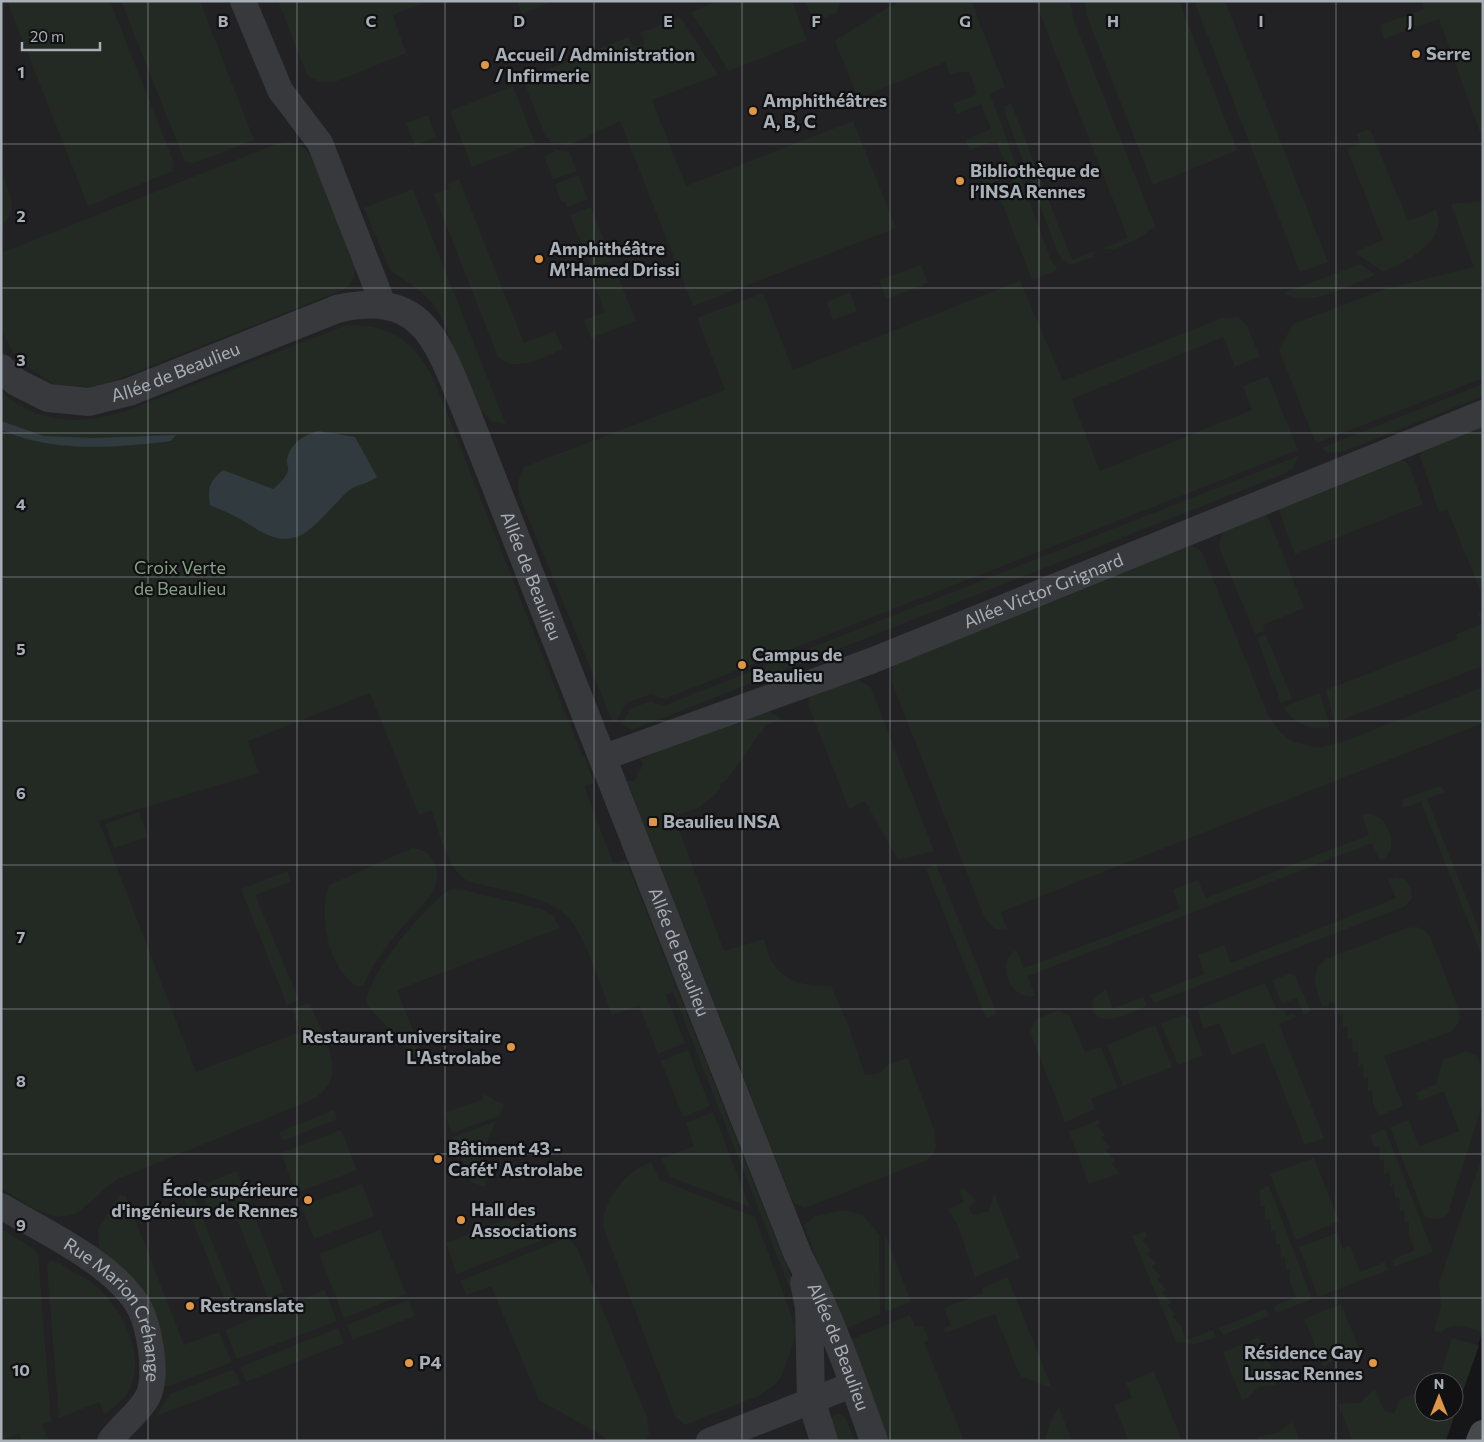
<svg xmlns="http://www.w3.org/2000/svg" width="1484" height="1442" font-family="Commissioner,sans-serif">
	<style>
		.built { fill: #222225; fill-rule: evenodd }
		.green { fill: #232a23 }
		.water { fill: #303a3f }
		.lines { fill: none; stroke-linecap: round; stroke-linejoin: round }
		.minor { stroke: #37393c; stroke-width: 26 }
		.tertiary { stroke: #37393c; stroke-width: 28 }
		.secondary { stroke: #46484c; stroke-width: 28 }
		.grid { fill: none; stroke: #a9afb6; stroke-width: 1; stroke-opacity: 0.55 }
		.poi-dot { fill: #df9746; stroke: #111113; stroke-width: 2 }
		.labels { text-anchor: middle; stroke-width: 4.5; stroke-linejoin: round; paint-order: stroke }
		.poi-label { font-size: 18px; font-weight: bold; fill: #a9afb6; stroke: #111113; text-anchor: start }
		.street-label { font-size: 18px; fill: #a9afb6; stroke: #111113 }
		.park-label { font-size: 18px; fill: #849f82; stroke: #111113 }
		.grid-label { font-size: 16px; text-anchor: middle; font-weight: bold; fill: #a9afb6; stroke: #111113; stroke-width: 4.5; stroke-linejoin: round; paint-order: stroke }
	</style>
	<rect width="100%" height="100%" fill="#161618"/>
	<path class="built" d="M1 1H1483V1330L1446 1441H1ZM1424 1382H1454V1412H1424Z"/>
	<g class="green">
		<polygon points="7,1 110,1 174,163 172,171 88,206"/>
		<polygon points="121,1 200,1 254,140 194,163 185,162"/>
		<path d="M278 1H428L393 15 406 53 335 82C323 83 317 82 307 75Z"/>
		<polygon points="517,1 553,1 522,14"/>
		<polygon points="719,1 792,1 807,40 729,71 691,12"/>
		<polygon points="805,1 841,1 836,13 824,18 811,14"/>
		<polygon points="901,1 971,1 1005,87 990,94 1051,260 1058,270 1032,280 1000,198 1016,192 1010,176 984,186 980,176 1006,165 996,141 970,150 966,140 991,129 981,104 957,114 953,104 977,94 969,71 962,73 960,71 950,75 945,62 865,96 856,93 835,41 887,8"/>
		<path d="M1035 1H1070L1074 21 1155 226C1146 234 1114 255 1104 248L1128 238Z"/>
		<polygon points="1085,1 1179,1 1237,150 1153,185 1086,14"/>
		<polygon points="1194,1 1225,1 1328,262 1300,272"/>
		<polygon points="1422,1 1483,1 1483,140 1439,19 1384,39 1380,25 1424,9"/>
		<polygon points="680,17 718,75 652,100 686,186 853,121 896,228 693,306 620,121 570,145 550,142 549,138 546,138 524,82 526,78 629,37 633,47 644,43 641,33"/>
		<polygon points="513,86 535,143 472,167 450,111"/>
		<polygon points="1011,103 1072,260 1095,251 1093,257 1070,265 1063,260 1057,251 1005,113 1005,106"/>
		<polygon points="428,115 436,137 415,146 406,123"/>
		<path d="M1370 129 1408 221 1436 210C1448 242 1407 261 1383 272L1354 252 1383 240 1347 149 1360 144 1356 134Z"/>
		<path d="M289 142 302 147 314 159 355 263C356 274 354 282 345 289L111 382 91 387 58 386 25 366 13 352 1 330V253L276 144Z"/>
		<polygon points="553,149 569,152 577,171 553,179 544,156 554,152"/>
		<path d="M1 172C9 191 21 211 1 226Z"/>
		<polygon points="578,175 588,199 567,207 565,202 561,201 555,184"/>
		<path d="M459 179 524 343 555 331 563 349C544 357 516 374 498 357L434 194 449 189 448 184Z"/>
		<polygon points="413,189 506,425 492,421 478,408 443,321 433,303 418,289 390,270 364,208"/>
		<polygon points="1483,201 1483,378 1317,443 1314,439 1279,350 1293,324 1385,289 1474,267 1451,204"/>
		<polygon points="591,207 612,261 591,268 570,215"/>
		<path d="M1361 264 1375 275C1347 286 1312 308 1283 293Z"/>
		<polygon points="921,265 928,283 886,299 879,280"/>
		<polygon points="615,270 636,321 591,338 584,320 605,312 594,284 597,282 595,276"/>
		<polygon points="1020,281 1063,381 1222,318 1238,317 1247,326 1260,357 1235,366 1223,337 1072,399 1100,471 1252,410 1243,386 1268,376 1298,450 664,699 651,694 626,703 616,722 612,720 519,496 518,481 524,467 725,390 697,318 763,293 793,370"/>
		<polygon points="850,292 857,311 833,320 827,302"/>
		<path d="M359 325C399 329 416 345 434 380L582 755 585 757 594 783 584 786 613 863 626 860 791 1277 802 1319 673 992 666 995 685 1043 658 1054 639 1005 612 1015C602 990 584 931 565 914 544 896 497 889 470 882 446 870 441 834 431 810L419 815 370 693 248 741 259 773 99 821 196 1072 300 1032 292 1009 309 1003C323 1036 354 1080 309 1101L118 1179C104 1187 95 1199 82 1209 56 1230 25 1202 1 1188V392C41 425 79 425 126 411L331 331 344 326Z"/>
		<polygon points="1483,384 1483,396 1342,452 1330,453 1321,448"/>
		<polygon points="1483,426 1483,589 1480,590 1447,509 1439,512 1420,456 1423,451"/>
		<polygon points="1298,456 1294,467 1284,474 632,730 622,724 630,709 651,701 663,706"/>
		<polygon points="1397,460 1405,461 1410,467 1423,504 1295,554 1278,508"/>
		<path d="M1266 512 1304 608 1263 625 1265 631 1255 634 1220 550C1215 525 1249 520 1266 512Z"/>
		<polygon points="1190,544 1202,552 1268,715 1281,733 1294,742 1317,748 1342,742 1483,687 1483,723 1001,912 1008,930 995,929 985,919 892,683 891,670 895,662"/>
		<polygon points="1483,611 1483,666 1334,723 1326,690 1457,639 1456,634 1482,624 1478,613"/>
		<polygon points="1266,635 1292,699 1281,703 1257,638"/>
		<polygon points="856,678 871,688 934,851 898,860 865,801 849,809 808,704 811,694"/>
		<path d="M1320 693 1330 727C1311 731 1293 724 1283 707Z"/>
		<path d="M764 710 771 712 781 719 765 726 726 781 720 784V790L699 808 674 816 724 951 764 939C766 946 768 956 772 962 784 983 810 987 831 986L847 1022 865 1075 878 1074 889 1064 908 1058 934 1130 936 1147 933 1155 927 1160 805 1208 795 1204 791 1197 627 781H634L643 765 640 759Z"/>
		<polygon points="1440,786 1445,792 1427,799 1483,940 1483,959 1421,802 1403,808 1402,804 1404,799"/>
		<polygon points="139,812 148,837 114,848 105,824"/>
		<path d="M1370 813 1383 820C1392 833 1397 852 1380 861L1372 843 1028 976 1035 996C1010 1001 995 963 1016 950L1024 968 1180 909 1173 890 1198 880 1206 898 1369 835 1362 815Z"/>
		<path d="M412 848C434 849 443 874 433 891 427 902 416 911 408 921 390 940 375 960 364 984L358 987C328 967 318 918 329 885Z"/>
		<polygon points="936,864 997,1014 986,1018 926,869"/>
		<polygon points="287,871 291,882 255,895 299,1000 287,1005 241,889"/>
		<polygon points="1395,877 1406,880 1411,889 1412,898 1406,906 1154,1003 1150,995 1204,974 1198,955 1224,945 1231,963 1396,898 1388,880"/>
		<path d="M459 889 542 909 553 916 560 928 397 990 422 1054 413 1055 368 1006C358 985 428 902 448 891 451 890 455 889 459 889Z"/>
		<path d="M1417 927 1423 929 1430 936 1458 1008 1460 1020 1453 1031 1384 1056 1403 1106 1379 1116 1373 1103 1372 1090 1368 1091V1077L1364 1079 1363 1064 1358 1066V1051L1353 1053 1352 1039 1348 1040 1347 1026 1343 1028 1342 1014 1339 1015 1334 1002 1323 1007C1316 990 1308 973 1326 959L1407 928Z"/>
		<polygon points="1290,974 1295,976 1311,1012 1304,1015 1297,998 1282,1004 1272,980"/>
		<polygon points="1265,983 1276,1008 1285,1011 1286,1016 1295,1013 1296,1017 1279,1024 1324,1138 1305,1145 1264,1043 1232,1055 1219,1023 1203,1029 1198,1011 1202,1008"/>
		<path d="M1106 990 1113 1009 1143 997 1147 1006C1132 1011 1108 1027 1095 1014 1089 1002 1095 995 1106 990Z"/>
		<polygon points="1058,1010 1070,1016 1085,1052 1101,1047 1118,1088 1091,1099 1095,1109 1065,1122 1030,1032 1035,1020"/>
		<polygon points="1183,1015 1189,1018 1203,1055 1178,1065 1161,1023"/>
		<polygon points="1155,1025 1172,1067 1123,1086 1107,1045"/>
		<polygon points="688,1050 710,1106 683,1117 661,1061"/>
		<path d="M1466 1051 1477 1056 1483 1071V1102L1448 1213C1441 1220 1433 1221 1424 1215L1390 1127 1409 1120 1419 1147 1459 1131 1444 1091 1419 1101 1416 1093 1436 1084 1443 1060Z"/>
		<polygon points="484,1094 504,1105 499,1116 452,1133 444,1113 481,1100"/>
		<polygon points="334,1110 337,1119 283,1141 279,1132"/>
		<polygon points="713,1112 750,1207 670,1177 661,1159 694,1146 686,1123"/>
		<polygon points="1098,1120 1100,1122 1096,1125 1105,1135 1101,1137 1110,1148 1106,1150 1115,1161 1111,1163 1119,1173 1089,1184 1069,1132"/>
		<polygon points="496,1121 478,1162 492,1168 484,1187 471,1182 453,1137"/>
		<polygon points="1385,1129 1433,1252 1394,1267 1392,1260 1415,1250 1409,1236 1409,1222 1405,1223 1404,1210 1400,1211 1399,1197 1395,1198 1394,1184 1390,1186 1390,1172 1384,1174 1384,1159 1380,1161 1379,1146 1374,1147 1370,1135"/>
		<polygon points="341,1130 357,1170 296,1193 281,1153"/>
		<path d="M1483 1154V1330L1482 1332C1468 1328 1453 1320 1441 1332L1434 1331 1441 1307 1439 1283Z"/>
		<polygon points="1314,1158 1339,1221 1296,1240 1270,1174"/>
		<path d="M651 1162 660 1180 755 1217 795 1325 794 1342 782 1375 776 1384 758 1396 685 1425 675 1416 603 1226C603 1199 626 1171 651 1162Z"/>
		<polygon points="237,1171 284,1292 268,1298 230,1201 208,1210 199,1186"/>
		<polygon points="362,1184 374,1216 314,1239 301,1206"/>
		<polygon points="1269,1186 1312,1299 1276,1313 1274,1306 1296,1297 1290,1282 1290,1269 1286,1270 1285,1256 1281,1258 1280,1244 1276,1245 1275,1231 1271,1232 1270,1219 1265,1220 1265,1206 1261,1207 1259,1190"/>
		<polygon points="963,1188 976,1200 969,1208 973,1215 989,1211 994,1194 1020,1258 975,1277 959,1228 948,1209 964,1202 959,1190"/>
		<polygon points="191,1189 239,1310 230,1313 181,1192"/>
		<polygon points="120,1195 126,1196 184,1345 219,1332 232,1362 169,1386 165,1386 99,1248 98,1229"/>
		<polygon points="845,1210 863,1215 879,1235 880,1314 843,1330 804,1225 816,1216"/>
		<polygon points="507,1219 549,1226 563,1232 457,1274 446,1243"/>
		<polygon points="1,1229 33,1248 38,1255 51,1421 42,1425 49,1441 22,1441 19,1433 1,1441"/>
		<polygon points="380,1230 406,1294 344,1318 319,1254"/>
		<polygon points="1145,1231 1147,1237 1142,1240 1151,1251 1147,1253 1156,1264 1152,1266 1161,1277 1157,1279 1166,1290 1162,1292 1172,1303 1167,1305 1176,1314 1172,1316 1181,1326 1186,1340 1213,1330 1216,1338 1194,1344 1176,1342 1132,1236"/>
		<polygon points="1337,1233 1343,1249 1350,1246 1360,1272 1385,1262 1388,1270 1318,1297 1299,1247"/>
		<polygon points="885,1234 911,1302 885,1312"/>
		<polygon points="568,1237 578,1250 647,1417 649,1434 646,1441 604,1441 606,1438 539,1400 491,1286 466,1295 460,1281"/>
		<path d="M50 1260C58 1261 66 1267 73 1272 81 1276 90 1280 96 1286 133 1320 158 1384 104 1414L99 1402 59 1418 47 1266Z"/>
		<polygon points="1008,1277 1008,1278 1052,1388 1020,1376 995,1314 945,1333 944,1328 951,1325 944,1308 983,1293 982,1288"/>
		<polygon points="325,1290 337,1321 237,1359 225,1330"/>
		<polygon points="408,1300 415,1316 353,1340 347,1325"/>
		<polygon points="1341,1304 1361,1353 1341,1354 1324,1367 1304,1319"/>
		<polygon points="1266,1309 1269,1316 1223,1335 1219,1328"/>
		<polygon points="910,1315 915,1326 923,1326 929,1340 924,1342 964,1441 887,1441 847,1341"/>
		<polygon points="338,1328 344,1343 246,1382 240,1367"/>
		<polygon points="1259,1337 1278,1385 1259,1387 1248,1397 1242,1400 1223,1352"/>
		<polygon points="1452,1338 1479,1346 1445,1441 1353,1441 1338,1404 1360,1403 1375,1389 1384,1410 1394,1414 1400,1399 1424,1390 1424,1412 1454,1412 1454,1382 1438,1382"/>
		<polygon points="234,1369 240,1384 156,1416 170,1394"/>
		<polygon points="1154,1371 1182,1441 1129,1441 1114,1405 1132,1398 1126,1383"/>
		<polygon points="1059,1407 1072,1441 1045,1441 1050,1423"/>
		<polygon points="839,1413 846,1418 855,1441 838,1441 831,1420 834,1416"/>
		<polygon points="1293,1422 1300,1441 1258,1441 1257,1437 1277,1433"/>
	</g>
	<g class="water">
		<path d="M1 421 44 436 94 438 176 435 171 441C115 448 54 453 1 430Z"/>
		<path d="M318 431 355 437 377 477C367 485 357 483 347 492 335 503 313 531 299 536 277 545 259 530 242 520 232 514 220 510 210 505 207 489 210 480 223 470L273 489C278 485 286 478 288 471 289 467 286 462 287 459 291 443 304 435 318 431Z"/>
	</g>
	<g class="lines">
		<g class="minor">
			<polyline points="243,1 280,90 320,143 383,304"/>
			<path id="s1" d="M602 758 871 661 1483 413"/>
			<path id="s2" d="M1 1206C43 1231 117 1265 140 1309 146 1321 149 1336 151 1349 153 1365 154 1380 149 1394 141 1412 121 1425 110 1441"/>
			<polyline points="709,1441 854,1384"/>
		</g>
		<g class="tertiary">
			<path id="s3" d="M1 368 16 382 48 398 89 402 129 392 337 309C422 289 437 340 464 406L798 1255C830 1316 851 1375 874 1441"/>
			<polyline points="804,1283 809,1307 811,1399 824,1441"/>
		</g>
		<polyline class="secondary" points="1480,1441 1483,1434"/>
	</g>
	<path class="grid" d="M148 1V1441M297 1V1441M445 1V1441M594 1V1441M742 1V1441M890 1V1441M1039 1V1441M1187 1V1441M1336 1V1441M1 144H1483M1 288H1483M1 433H1483M1 577H1483M1 721H1483M1 865H1483M1 1009H1483M1 1154H1483M1 1298H1483"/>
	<g class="poi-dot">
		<circle cx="1416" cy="54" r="5"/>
		<circle cx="485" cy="65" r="5"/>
		<circle cx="753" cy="111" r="5"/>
		<circle cx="960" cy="181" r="5"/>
		<circle cx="539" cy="259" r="5"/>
		<circle cx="742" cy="665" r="5"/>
		<rect x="648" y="817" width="10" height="10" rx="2.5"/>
		<circle cx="511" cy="1047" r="5"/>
		<circle cx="438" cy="1159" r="5"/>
		<circle cx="308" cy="1200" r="5"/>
		<circle cx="461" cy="1220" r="5"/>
		<circle cx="190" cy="1306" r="5"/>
		<circle cx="409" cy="1363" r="5"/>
		<circle cx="1373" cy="1363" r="5"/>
	</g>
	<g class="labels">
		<g class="poi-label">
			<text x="1426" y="60">Serre</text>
			<text x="495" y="61">Accueil / Administration<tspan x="495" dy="21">/ Infirmerie</tspan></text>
			<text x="763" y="107">Amphithéâtres<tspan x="763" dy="21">A, B, C</tspan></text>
			<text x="970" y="177">Bibliothèque de<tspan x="970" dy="21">l’INSA Rennes</tspan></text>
			<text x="549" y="255">Amphithéâtre<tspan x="549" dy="21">M’Hamed Drissi</tspan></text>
			<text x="752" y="661">Campus de<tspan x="752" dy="21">Beaulieu</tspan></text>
			<text x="663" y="828">Beaulieu INSA</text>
			<text x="501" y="1043" text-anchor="end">Restaurant universitaire<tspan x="501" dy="21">L'Astrolabe</tspan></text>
			<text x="448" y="1155">Bâtiment 43 -<tspan x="448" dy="21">Cafét' Astrolabe</tspan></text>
			<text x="298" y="1196" text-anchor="end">École supérieure<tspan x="298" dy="21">d'ingénieurs de Rennes</tspan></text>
			<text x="471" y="1216">Hall des<tspan x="471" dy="21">Associations</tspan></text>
			<text x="200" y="1312">Restranslate</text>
			<text x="1363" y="1359" text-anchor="end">Résidence Gay<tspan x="1363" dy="21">Lussac Rennes</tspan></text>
			<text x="419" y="1369">P4</text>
		</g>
		<g class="street-label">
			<text dy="6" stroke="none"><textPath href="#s3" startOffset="189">Allée de Beaulieu</textPath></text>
			<text dy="6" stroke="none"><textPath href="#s3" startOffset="728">Allée de Beaulieu</textPath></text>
			<text dy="6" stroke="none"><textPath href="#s1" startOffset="472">Allée Victor Grignard</textPath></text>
			<text dy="6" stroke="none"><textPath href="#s3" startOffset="1132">Allée de Beaulieu</textPath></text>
			<text dy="6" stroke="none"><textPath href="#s2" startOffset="162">Rue Marion Créhange</textPath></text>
			<text dy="6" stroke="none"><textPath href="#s3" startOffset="1558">Allée de Beaulieu</textPath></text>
		</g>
		<g class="park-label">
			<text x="180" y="574">Croix Verte<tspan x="180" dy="21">de Beaulieu</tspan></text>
		</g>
	</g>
	<g class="grid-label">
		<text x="223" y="27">B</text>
		<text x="371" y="27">C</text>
		<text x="519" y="27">D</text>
		<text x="668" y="27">E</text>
		<text x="816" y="27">F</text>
		<text x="965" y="27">G</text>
		<text x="1113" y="27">H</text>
		<text x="1261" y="27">I</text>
		<text x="1410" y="27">J</text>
		<text x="21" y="78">1</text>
		<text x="21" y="222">2</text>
		<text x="21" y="366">3</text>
		<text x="21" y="510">4</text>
		<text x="21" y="655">5</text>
		<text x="21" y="799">6</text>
		<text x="21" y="943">7</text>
		<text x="21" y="1087">8</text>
		<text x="21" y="1231">9</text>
		<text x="21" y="1376">10</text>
	</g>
	<rect width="1484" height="1442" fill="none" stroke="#a9afb6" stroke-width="5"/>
	<g transform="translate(1439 1397)"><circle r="24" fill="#111113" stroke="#4e5054"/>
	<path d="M0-4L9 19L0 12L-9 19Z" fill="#df9746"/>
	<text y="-8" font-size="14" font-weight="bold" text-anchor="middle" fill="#a9afb6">N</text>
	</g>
	<path d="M22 42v8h78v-8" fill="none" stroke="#a9afb6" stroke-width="2.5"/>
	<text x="30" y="42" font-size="15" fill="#a9afb6" stroke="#111113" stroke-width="4" paint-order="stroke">20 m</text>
</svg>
